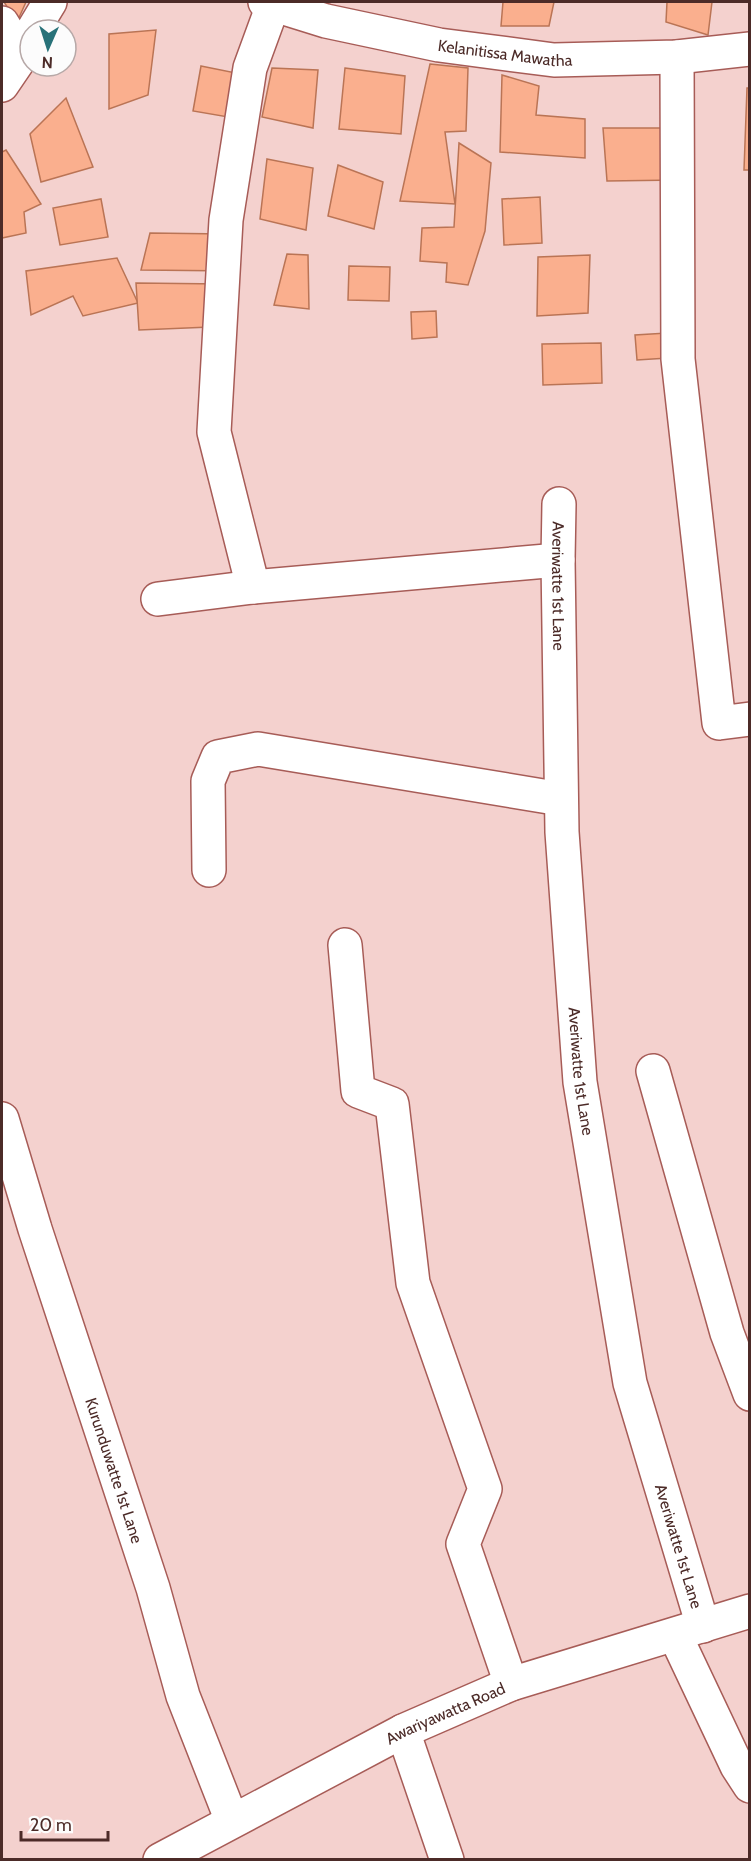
<svg xmlns="http://www.w3.org/2000/svg" width="751" height="1861" font-family="Cabin,sans-serif">
	<style>
		.building { fill: #faaf8e; stroke: #ba7455; stroke-width: 1.5 }
		.lines { fill: none; stroke-linecap: round; stroke-linejoin: round }
		.minor-casing { stroke: #a75c57; stroke-width: 36 }
		.minor { stroke: #fff; stroke-width: 33 }
		.labels { text-anchor: middle; stroke-width: 6; stroke-linejoin: round; paint-order: stroke }
		.street-label { font-size: 16px; fill: #4c2b28; stroke: #fcfcfc }
	</style>
	<rect width="100%" height="100%" fill="#f4d1ce"/>
	<g class="building">
		<polygon points="4,2 26,2 17,22"/>
		<polygon points="503,2 554,2 549,26 501,26"/>
		<polygon points="667,2 712,2 708,35 666,22"/>
		<polygon points="156,30 148,95 109,109 109,34"/>
		<polygon points="430,64 468,68 466,131 445,132 455,204 400,201"/>
		<polygon points="201,66 236,73 228,117 193,111"/>
		<polygon points="272,68 318,70 313,128 262,117"/>
		<polygon points="345,68 405,76 401,134 339,129"/>
		<polygon points="502,75 539,86 536,115 585,119 585,158 500,152"/>
		<polygon points="747,88 750,88 750,170 744,170"/>
		<polygon points="66,98 93,167 41,182 30,134"/>
		<polygon points="603,128 677,128 678,180 607,181"/>
		<polygon points="459,143 491,163 485,231 468,285 446,282 447,263 420,261 422,228 454,227"/>
		<polygon points="6,150 41,204 24,212 26,233 2,238 2,152"/>
		<polygon points="267,159 313,168 306,230 260,219"/>
		<polygon points="338,165 383,182 374,229 328,216"/>
		<polygon points="540,197 542,243 504,245 502,199"/>
		<polygon points="101,199 108,237 60,245 53,208"/>
		<polygon points="150,233 225,234 235,271 141,270"/>
		<polygon points="287,254 308,255 309,309 274,305"/>
		<polygon points="590,255 588,313 537,316 538,257"/>
		<polygon points="117,258 138,303 83,316 73,296 31,315 26,271"/>
		<polygon points="349,266 390,267 389,301 348,300"/>
		<polygon points="136,283 222,284 234,326 139,330"/>
		<polygon points="436,311 437,337 412,339 411,312"/>
		<polygon points="667,333 668,358 637,360 635,335"/>
		<polygon points="601,343 602,383 543,385 542,344"/>
	</g>
	<g class="lines">
		<defs>
			<g id="minor">
				<path id="s1" d="M265 2 326 21 439 45 554 60 677 57 750 49"/>
				<polyline points="2,23 20,52"/>
				<polyline points="33,30 50,2"/>
				<polyline points="677,57 678,359 719,723 750,719"/>
				<polyline points="2,85 19,60 20,52 30,34"/>
				<path id="s2" d="M559 504 558 560 562 832 580 1082 630 1383 703 1626"/>
				<polyline points="253,587 214,432 226,220 250,68 273,5"/>
				<polyline points="158,599 253,587 558,560"/>
				<polyline points="209,870 208,781 218,757 258,749 561,799"/>
				<polyline points="345,945 358,1091 392,1104 413,1283 485,1489 463,1544 511,1684"/>
				<polyline points="653,1071 727,1333 750,1394"/>
				<path id="s3" d="M2 1119 35 1229 153 1588 183 1696 232 1821"/>
				<polyline points="675,1635 737,1766 750,1786"/>
				<polyline points="403,1731 447,1860"/>
				<path id="s4" d="M160 1860 403 1731 511 1684 750 1611"/>
			</g>
		</defs>
		<use href="#minor" class="minor-casing"/>
		<use href="#minor" class="minor"/>
	</g>
	<g class="labels">
		<g class="street-label">
			<text dy="6" stroke="none"><textPath href="#s1" startOffset="246">Kelanitissa Mawatha</textPath></text>
			<text dy="6" stroke="none"><textPath href="#s2" startOffset="82">Averiwatte 1st Lane</textPath></text>
			<text dy="6" stroke="none"><textPath href="#s2" startOffset="568">Averiwatte 1st Lane</textPath></text>
			<text dy="6" stroke="none"><textPath href="#s3" startOffset="369">Kurunduwatte 1st Lane</textPath></text>
			<text dy="6" stroke="none"><textPath href="#s2" startOffset="1054">Averiwatte 1st Lane</textPath></text>
			<text dy="6" stroke="none"><textPath href="#s4" startOffset="321">Awariyawatta Road</textPath></text>
		</g>
	</g>
	<rect width="751" height="1861" fill="none" stroke="#4c2b28" stroke-width="6"/>
	<g transform="translate(48 48) rotate(183)"><circle r="28" fill="#fcfcfc" stroke="#b6a8a7" stroke-width="1.5"/>
	<path d="M0-4.5L10 22L0 15L-10 22Z" fill="#287279"/>
	<text y="-9" font-size="16" font-weight="bold" text-anchor="middle" fill="#4c2b28">N</text>
	</g>
	<path d="M21 1831v9h87v-9" fill="none" stroke="#4c2b28" stroke-width="3"/>
	<text x="30" y="1831" font-size="18" fill="#4c2b28" stroke="#fcfcfc" stroke-width="4.5" paint-order="stroke">20 m</text>
</svg>
